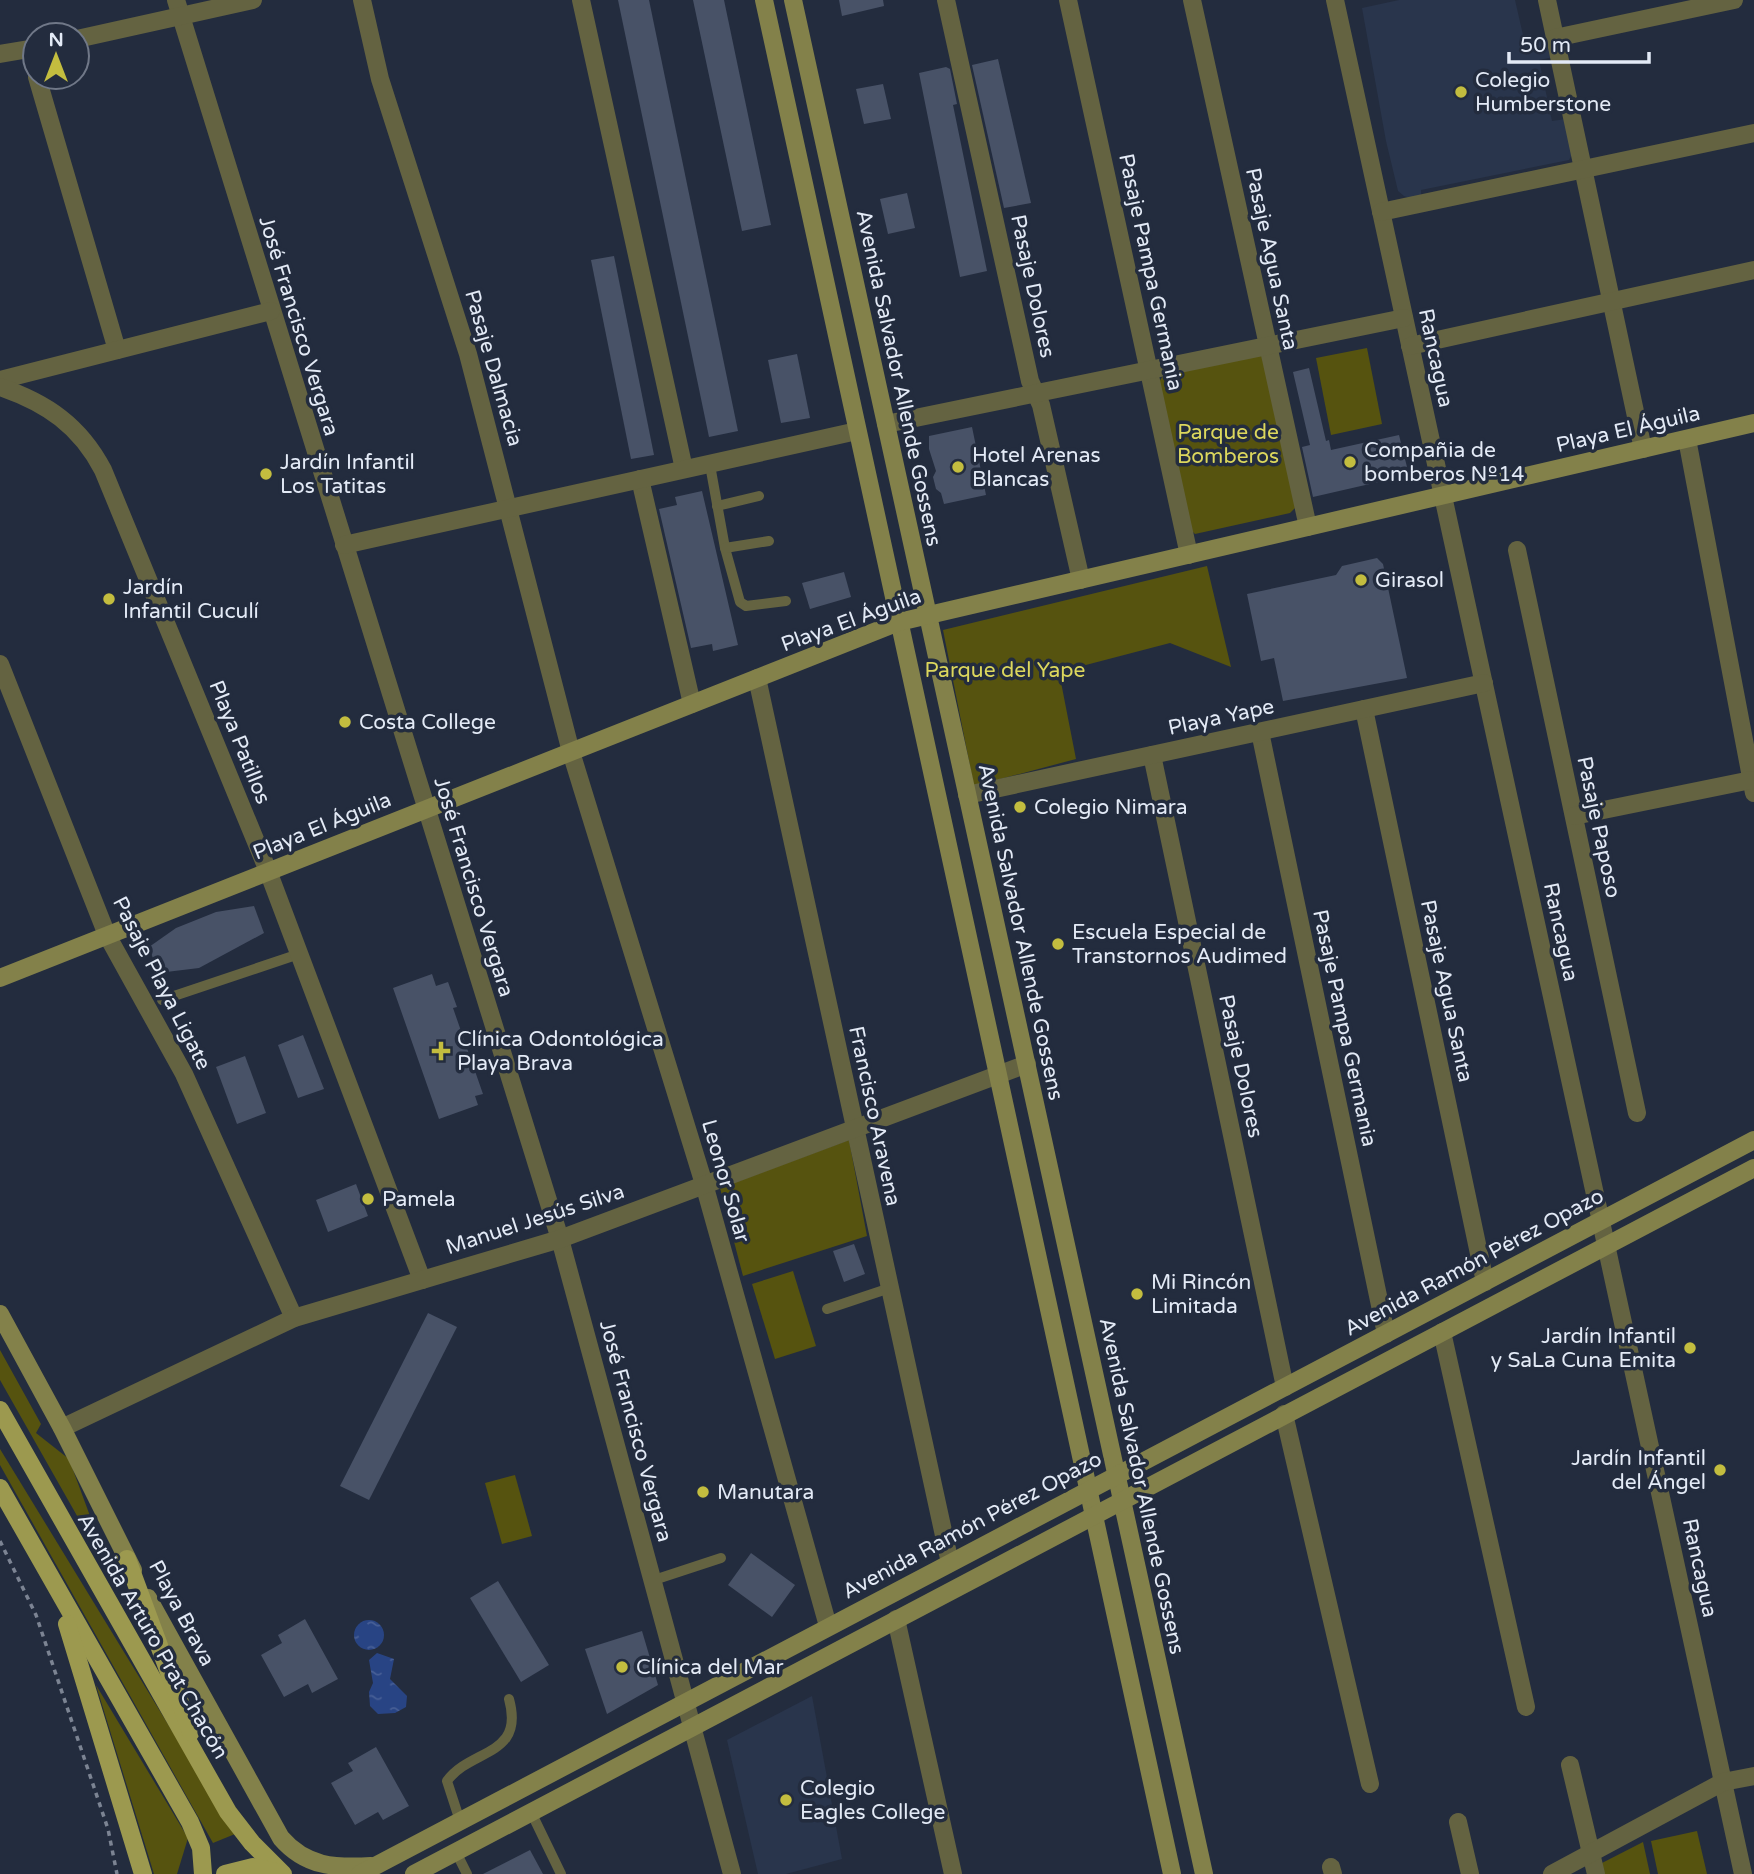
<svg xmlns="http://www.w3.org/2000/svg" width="1754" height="1874" font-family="'Varela Round',sans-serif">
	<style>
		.built { fill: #29354c }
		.green { fill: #56530f }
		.water { fill: url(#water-ripples) }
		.building { fill: #485267 }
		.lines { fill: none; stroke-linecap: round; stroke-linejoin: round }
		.path { stroke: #7c8493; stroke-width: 3.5; stroke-dasharray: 5 5; stroke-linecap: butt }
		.lane { stroke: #646341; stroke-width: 10 }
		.street { stroke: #646341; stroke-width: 18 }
		.secondary { stroke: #83814a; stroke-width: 18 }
		.primary { stroke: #9c994f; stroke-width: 18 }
		.poi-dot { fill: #c3bd3f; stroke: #232c3e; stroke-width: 2.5 }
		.labels { text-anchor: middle; stroke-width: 7; stroke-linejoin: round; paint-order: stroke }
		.poi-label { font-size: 21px; fill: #e3eaf6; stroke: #232c3e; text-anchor: start }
		.street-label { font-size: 21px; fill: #e3eaf6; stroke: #232c3e }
		.park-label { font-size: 21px; fill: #dcd75d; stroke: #232c3e }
	</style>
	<defs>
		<pattern id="water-ripples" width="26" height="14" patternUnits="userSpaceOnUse" patternTransform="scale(1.75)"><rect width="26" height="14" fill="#284484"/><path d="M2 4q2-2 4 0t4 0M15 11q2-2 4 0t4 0" fill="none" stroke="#475f96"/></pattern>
	</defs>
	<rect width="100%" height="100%" fill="#232c3e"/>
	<g class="built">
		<polygon points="1399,0 1515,0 1523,35 1531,34 1532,38 1549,35 1554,57 1539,60 1552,121 1566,119 1572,154 1569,160 1421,190 1421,196 1413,199 1404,196 1398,191 1386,141 1362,8"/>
		<polygon points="812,1696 842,1859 786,1874 758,1874 727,1740"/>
	</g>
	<g class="green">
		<polygon points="1367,348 1382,424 1331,435 1316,358"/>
		<polygon points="1257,352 1265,358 1297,506 1290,513 1195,534 1190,529 1159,382 1166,371"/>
		<polygon points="1207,566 1231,667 1170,643 1059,672 1076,759 974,786 943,630"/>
		<polygon points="849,1140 867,1236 743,1276 720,1188"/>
		<polygon points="793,1271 816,1346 775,1359 752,1284"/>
		<polygon points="0,1350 41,1424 36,1433 69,1459 114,1581 0,1380"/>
		<polygon points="0,1449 235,1834 213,1843 0,1465"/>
		<polygon points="515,1475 532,1536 502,1544 485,1483"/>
		<polygon points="96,1685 188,1838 177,1874 154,1874"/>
		<polygon points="1697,1831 1707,1874 1658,1874 1651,1841"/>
		<polygon points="1643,1842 1650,1874 1604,1874 1602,1863"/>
	</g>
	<g class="water">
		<circle cx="369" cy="1635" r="15"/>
		<polygon points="377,1653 394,1659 390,1679 407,1696 406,1707 395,1713 378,1714 370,1706 369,1692 373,1683 369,1660"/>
	</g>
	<g class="building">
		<polygon points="618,0 649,0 738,431 709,437"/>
		<polygon points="693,0 724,0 771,225 742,231"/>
		<polygon points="839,0 883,0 884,6 842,16"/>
		<polygon points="998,59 1031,203 1004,208 972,65"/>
		<polygon points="946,67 950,69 957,104 953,105 987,271 960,277 919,73"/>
		<polygon points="883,84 891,119 864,124 856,89"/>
		<polygon points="907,193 915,228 888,234 880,199"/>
		<polygon points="614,256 654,455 631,459 591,260"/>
		<polygon points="797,354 810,418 781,423 768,360"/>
		<polygon points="1309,368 1326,441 1329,440 1331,450 1399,435 1409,475 1313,497 1302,447 1310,445 1293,372"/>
		<polygon points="972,427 986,495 944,504 941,493 936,489 933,477 936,471 929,449 929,436"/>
		<polygon points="702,491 738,645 713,651 712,644 691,648 659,509 677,505 675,497"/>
		<polygon points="1377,558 1383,564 1407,678 1283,701 1274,658 1261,661 1247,594 1336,575 1342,566"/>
		<polygon points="844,572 851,597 810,609 802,583"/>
		<polygon points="254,906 264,933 199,968 158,973 149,947 176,928 216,912"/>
		<polygon points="432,974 436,986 448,982 457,1007 453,1008 483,1094 475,1096 478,1105 439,1119 393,988"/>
		<polygon points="303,1035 324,1089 298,1098 278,1045"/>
		<polygon points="245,1056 266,1113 237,1124 216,1067"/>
		<polygon points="356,1184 368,1216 328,1232 316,1200"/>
		<polygon points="854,1244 865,1274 844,1282 833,1251"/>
		<polygon points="428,1313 457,1327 369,1500 340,1486"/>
		<polygon points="751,1553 795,1585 772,1617 728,1585"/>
		<polygon points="498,1581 549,1665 521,1682 470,1598"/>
		<polygon points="305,1619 338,1679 312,1693 308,1684 284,1697 261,1655 282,1643 278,1635"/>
		<polygon points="642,1631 658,1685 607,1714 585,1649"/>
		<polygon points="376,1747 409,1806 383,1820 378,1812 355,1825 331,1783 353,1771 348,1763"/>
		<polygon points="530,1850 543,1874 483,1874"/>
	</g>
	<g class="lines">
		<polyline class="path" points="0,1541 36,1615 108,1829 117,1874"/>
		<g class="lane">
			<polyline points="710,465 725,548 740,602 746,606 786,601"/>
			<polyline points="717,506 759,496"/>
			<polyline points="725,548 769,541"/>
			<polyline points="162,1000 299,954"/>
			<polyline points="827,1309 890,1288"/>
			<polyline points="654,1580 721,1558"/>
			<polyline points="531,1812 561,1874"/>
			<path d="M460 1821 447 1781C471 1748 525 1757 509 1699"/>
			<polyline points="456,1852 467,1874"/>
		</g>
		<g class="street">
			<polyline points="176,0 560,1239 732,1874"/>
			<polyline points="362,0 380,79 468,354 571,752 704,1184 828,1626"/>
			<polyline points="581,0 684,469"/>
			<polyline points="946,0 1030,381 1041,405 1081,580"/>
			<polyline points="1068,0 1189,555"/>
			<polyline points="1192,0 1308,527"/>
			<polyline points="1335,0 1743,1874"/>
			<polyline points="1547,0 1643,449"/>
			<polyline points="1555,38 1734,0"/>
			<polyline points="77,39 253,0"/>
			<polyline points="0,54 35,48"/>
			<polyline points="37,77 117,350"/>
			<polyline points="1381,212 1754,133"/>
			<polyline points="1410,346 1754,270"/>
			<polyline points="0,380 271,311"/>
			<path d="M0 387C47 403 80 426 103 470L268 871 422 1280"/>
			<polyline points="886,424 1404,318"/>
			<polyline points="1687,439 1754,793"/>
			<polyline points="640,479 692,704"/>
			<polyline points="344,545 857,431"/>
			<polyline points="1517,550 1637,1113"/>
			<polyline points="0,664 107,935 184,1074 294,1318"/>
			<polyline points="757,678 950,1563"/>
			<polyline points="1364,709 1485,1282"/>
			<polyline points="1260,732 1386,1334"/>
			<polyline points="1152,755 1285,1387"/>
			<polyline points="967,795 1484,683"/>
			<polyline points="1574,816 1751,780"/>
			<polyline points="1442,1332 1526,1707"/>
			<polyline points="1284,1414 1370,1784"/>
			<polyline points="62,1428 294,1318 560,1239 1027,1064"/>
			<polyline points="896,1619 953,1874"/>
			<polyline points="1570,1765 1596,1874"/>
			<polyline points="1458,1822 1470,1874"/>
			<polyline points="1331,1867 1333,1874"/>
			<polyline points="1552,1874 1723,1782 1754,1776"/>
		</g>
		<g class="secondary">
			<polyline points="764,0 1172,1874"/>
			<polyline points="793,0 1204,1874"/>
			<polyline points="0,978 899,622 1754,423"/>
			<polyline points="0,1314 62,1428 133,1570"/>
			<path d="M148 1598 281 1838C306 1867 335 1868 371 1866"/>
			<polyline points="360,1874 1754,1140"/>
			<polyline points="414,1874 1754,1168"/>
		</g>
		<g class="primary">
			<polyline points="0,1410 228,1812 252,1843 283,1874"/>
			<polyline points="0,1488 190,1822 201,1848 203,1874"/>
			<polyline points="127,1559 191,1732"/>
			<polyline points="67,1624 143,1874"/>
			<polyline points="225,1874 253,1867 280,1873"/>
		</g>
	</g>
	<g class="poi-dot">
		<circle cx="1461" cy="92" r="7"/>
		<circle cx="1350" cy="462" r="7"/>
		<circle cx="958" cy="467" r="7"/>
		<circle cx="266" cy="474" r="7"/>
		<circle cx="1361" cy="580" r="7"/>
		<circle cx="109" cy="599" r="7"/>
		<circle cx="345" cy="722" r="7"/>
		<circle cx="1020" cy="807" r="7"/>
		<circle cx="1058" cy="944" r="7"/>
		<path d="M437.5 1040.5h7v7h7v7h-7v7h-7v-7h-7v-7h7z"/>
		<circle cx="368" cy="1199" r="7"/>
		<circle cx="1137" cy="1294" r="7"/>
		<circle cx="1690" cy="1348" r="7"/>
		<circle cx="1720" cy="1470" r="7"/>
		<circle cx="703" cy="1492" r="7"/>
		<circle cx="622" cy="1667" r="7"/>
		<circle cx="786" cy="1800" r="7"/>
	</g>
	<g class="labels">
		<g class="poi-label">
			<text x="1475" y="87">Colegio<tspan x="1475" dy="24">Humberstone</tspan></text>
			<text x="1364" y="457">Compañia de<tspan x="1364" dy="24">bomberos Nº14</tspan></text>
			<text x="972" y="462">Hotel Arenas<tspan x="972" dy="24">Blancas</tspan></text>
			<text x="280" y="469">Jardín Infantil<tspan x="280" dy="24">Los Tatitas</tspan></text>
			<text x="1375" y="587">Girasol</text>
			<text x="123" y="594">Jardín<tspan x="123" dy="24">Infantil Cuculí</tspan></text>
			<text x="359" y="729">Costa College</text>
			<text x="1034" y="814">Colegio Nimara</text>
			<text x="1072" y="939">Escuela Especial de<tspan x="1072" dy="24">Transtornos Audimed</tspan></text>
			<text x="457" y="1046">Clínica Odontológica<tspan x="457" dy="24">Playa Brava</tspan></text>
			<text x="382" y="1206">Pamela</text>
			<text x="1151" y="1289">Mi Rincón<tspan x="1151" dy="24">Limitada</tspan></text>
			<text x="1676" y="1343" text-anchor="end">Jardín Infantil<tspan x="1676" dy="24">y SaLa Cuna Emita</tspan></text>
			<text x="1706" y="1465" text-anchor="end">Jardín Infantil<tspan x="1706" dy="24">del Ángel</tspan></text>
			<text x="717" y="1499">Manutara</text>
			<text x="636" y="1674">Clínica del Mar</text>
			<text x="800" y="1795">Colegio<tspan x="800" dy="24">Eagles College</tspan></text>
		</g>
		<g class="street-label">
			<text transform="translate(1272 259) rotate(78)" y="7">Pasaje Agua Santa</text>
			<text transform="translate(1151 272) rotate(78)" y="7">Pasaje Pampa Germania</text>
			<text transform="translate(1033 286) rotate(78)" y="7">Pasaje Dolores</text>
			<text transform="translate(299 326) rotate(73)" y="7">José Francisco Vergara</text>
			<text transform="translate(1436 358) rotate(78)" y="7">Rancagua</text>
			<text transform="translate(494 368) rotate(74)" y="7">Pasaje Dalmacia</text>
			<text transform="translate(899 378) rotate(78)" y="7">Avenida Salvador Allende Gossens</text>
			<text transform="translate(1628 429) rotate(-13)" y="7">Playa El Águila</text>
			<text transform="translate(851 620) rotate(-20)" y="7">Playa El Águila</text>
			<text transform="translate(1221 717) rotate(-12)" y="7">Playa Yape</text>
			<text transform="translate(240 742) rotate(68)" y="7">Playa Patillos</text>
			<text transform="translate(322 826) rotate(-22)" y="7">Playa El Águila</text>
			<text transform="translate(1599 827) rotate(78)" y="7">Pasaje Paposo</text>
			<text transform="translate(474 887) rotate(73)" y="7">José Francisco Vergara</text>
			<text transform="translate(1021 932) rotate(78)" y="7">Avenida Salvador Allende Gossens</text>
			<text transform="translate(1561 932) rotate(78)" y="7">Rancagua</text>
			<text transform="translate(162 983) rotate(63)" y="7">Pasaje Playa Ligate</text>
			<text transform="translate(1447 991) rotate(78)" y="7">Pasaje Agua Santa</text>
			<text transform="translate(1345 1028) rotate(78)" y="7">Pasaje Pampa Germania</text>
			<text transform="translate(1241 1066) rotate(78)" y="7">Pasaje Dolores</text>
			<text transform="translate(875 1116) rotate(78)" y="7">Francisco Aravena</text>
			<text transform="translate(726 1181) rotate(74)" y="7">Leonor Solar</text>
			<text transform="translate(535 1219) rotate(-18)" y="7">Manuel Jesús Silva</text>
			<text transform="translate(1474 1262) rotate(-28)" y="7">Avenida Ramón Pérez Opazo</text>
			<text transform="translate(636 1431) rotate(75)" y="7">José Francisco Vergara</text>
			<text transform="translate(1142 1486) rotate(78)" y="7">Avenida Salvador Allende Gossens</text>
			<text transform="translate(972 1525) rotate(-28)" y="7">Avenida Ramón Pérez Opazo</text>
			<text transform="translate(1700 1568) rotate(78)" y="7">Rancagua</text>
			<text transform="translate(182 1613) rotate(62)" y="7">Playa Brava</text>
			<text transform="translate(153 1636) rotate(60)" y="7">Avenida Arturo Prat Chacón</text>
		</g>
		<g class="park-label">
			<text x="1228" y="439">Parque de<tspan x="1228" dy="24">Bomberos</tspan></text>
			<text x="1005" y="677">Parque del Yape</text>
		</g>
	</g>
	<g transform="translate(56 56)"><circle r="33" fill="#232c3e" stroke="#707888" stroke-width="2"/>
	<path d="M0-5L12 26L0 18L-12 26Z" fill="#c3bd3f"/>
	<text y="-10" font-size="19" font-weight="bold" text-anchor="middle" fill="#e3eaf6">N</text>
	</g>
	<path d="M1509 52v10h140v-10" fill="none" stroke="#e3eaf6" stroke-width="3.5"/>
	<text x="1520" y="52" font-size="21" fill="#e3eaf6" stroke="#232c3e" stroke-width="5" paint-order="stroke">50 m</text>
</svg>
